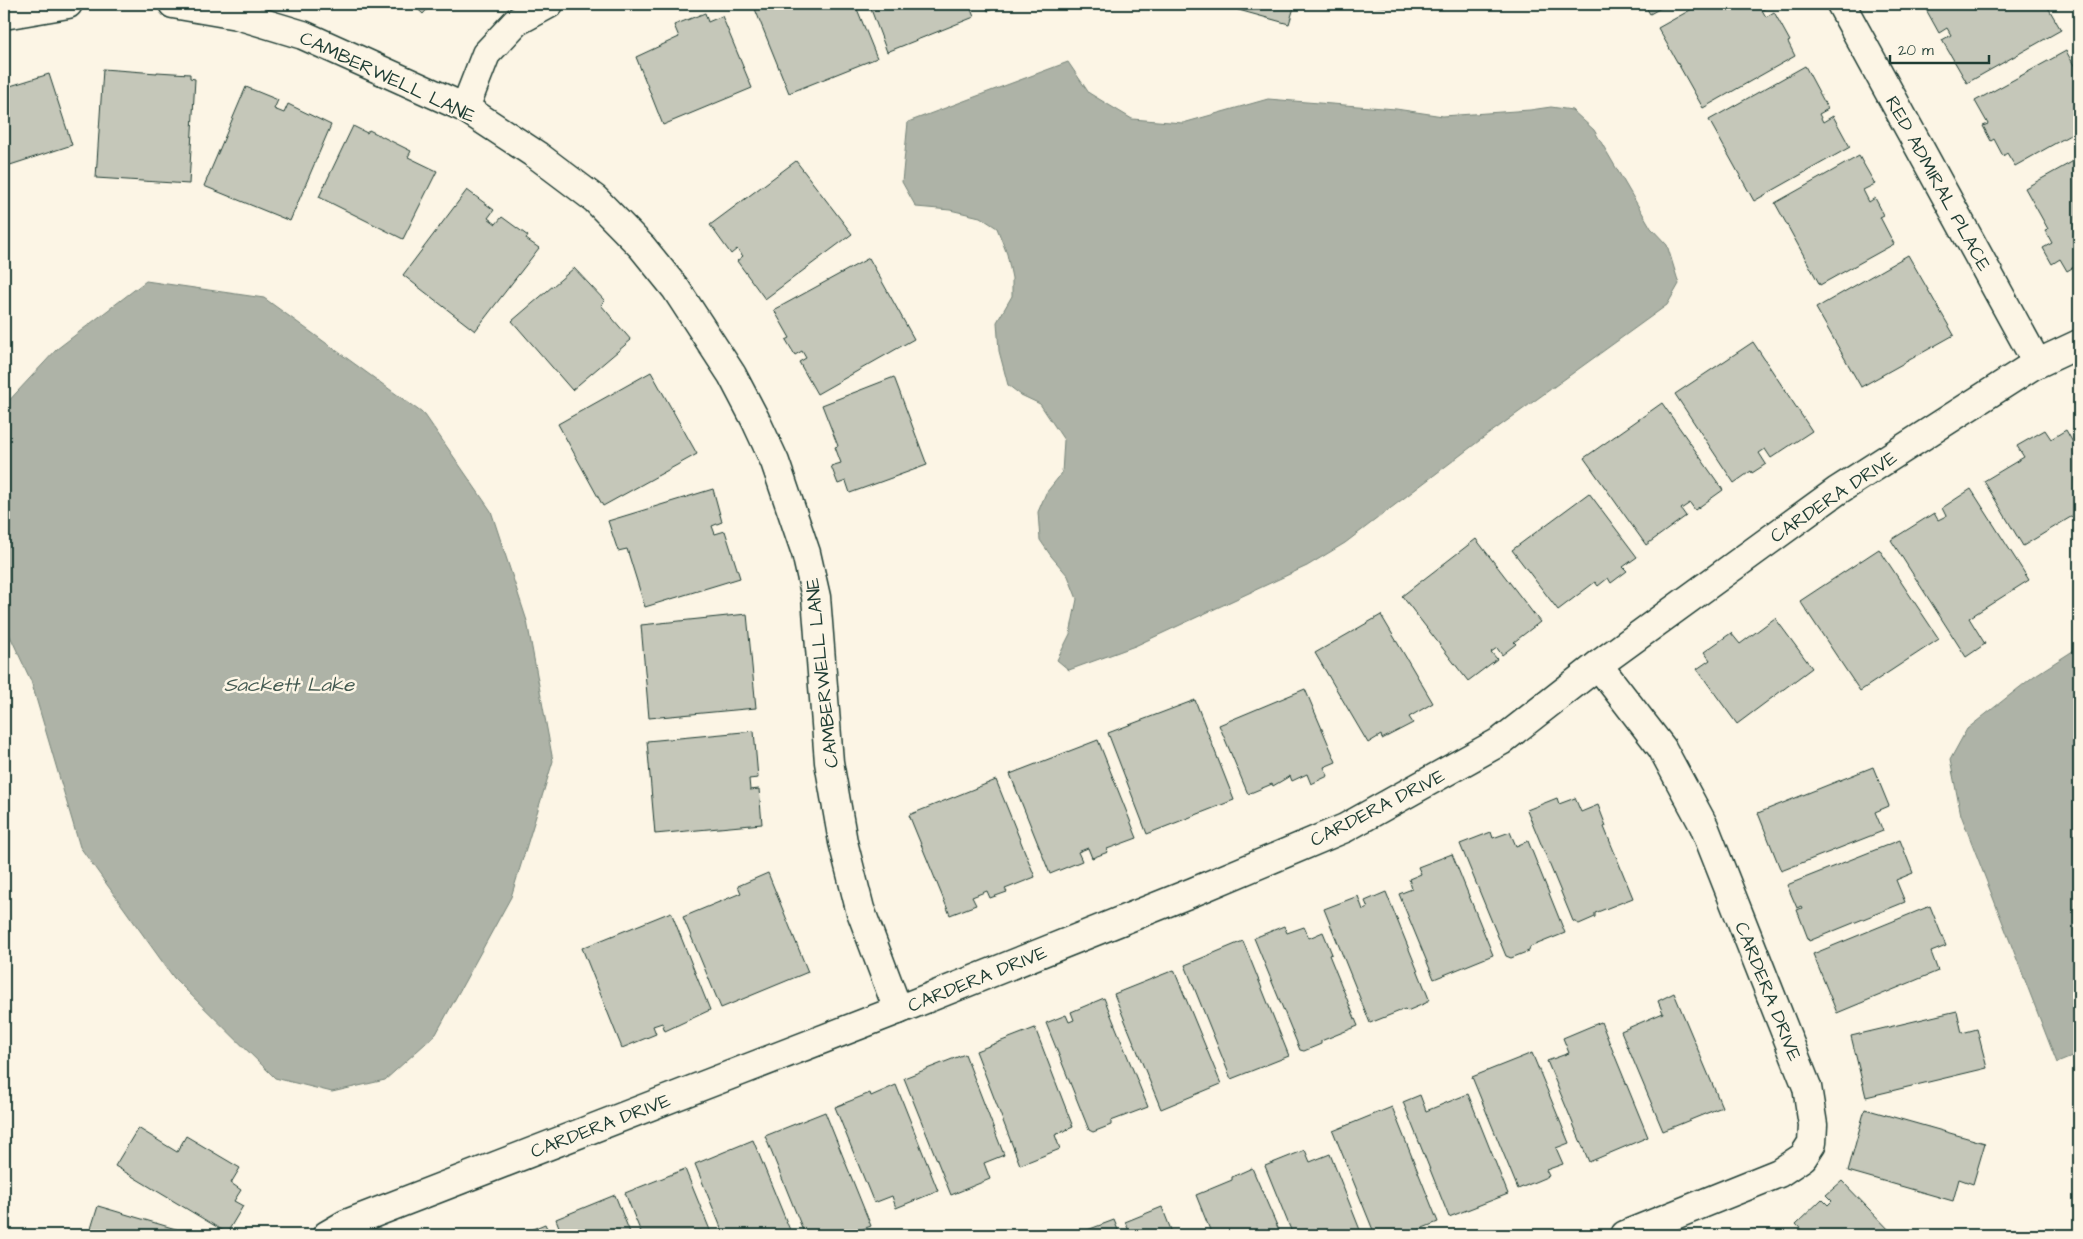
<svg xmlns="http://www.w3.org/2000/svg" width="2083" height="1239" font-family="'Architects Daughter',sans-serif">
	<style>
		.water { fill: #aeb3a7; stroke: #758479 }
		.building { fill: #c5c7b9; stroke: #1f3d34 }
		.lines { fill: none; stroke-linecap: round; stroke-linejoin: round }
		.street-casing { stroke: #1f3d34; stroke-width: 31 }
		.street { stroke: #fcf5e5; stroke-width: 28 }
		.labels { text-anchor: middle; stroke-width: 5; stroke-linejoin: round; paint-order: stroke }
		.street-label { font-size: 19px; fill: #1f3d34; stroke: #fcf5e5 }
		.water-label { font-size: 20px; font-style: italic; fill: #435a51; stroke: #fcf5e5 }
	</style>
	<rect width="100%" height="100%" fill="#fcf5e5"/>
	<filter id="ink" filterUnits="userSpaceOnUse"><feTurbulence type="fractalNoise" baseFrequency=".02" numOctaves="2"/><feDisplacementMap in="SourceGraphic" scale="10" xChannelSelector="R" yChannelSelector="G"/><feConvolveMatrix kernelMatrix="1 2 1 2 8 2 1 2 1" color-interpolation-filters="sRGB"/></filter>
	<g filter="url(#ink)">
		<g class="water">
			<polygon points="1068,62 1089,93 1132,119 1183,123 1268,99 1396,109 1443,116 1530,110 1551,107 1572,110 1594,130 1651,228 1667,245 1679,284 1667,305 1479,441 1345,543 1307,566 1135,646 1069,670 1057,660 1070,634 1077,599 1068,576 1051,556 1040,540 1038,512 1046,493 1062,473 1064,440 1040,404 1021,395 1008,385 999,351 997,322 1012,296 1012,278 1007,254 997,228 980,217 950,210 916,207 902,182 908,122"/>
			<polygon points="146,281 264,298 425,415 491,511 527,621 553,761 511,897 436,1034 385,1080 332,1092 275,1078 174,978 80,847 31,681 4,623 4,406 57,349"/>
			<polygon points="2079,647 2079,1054 2057,1063 1961,815 1950,760 1967,729 2034,676"/>
		</g>
		<g class="building">
			<polygon points="412,4 432,4 423,14"/>
			<polygon points="753,4 855,4 877,58 789,93"/>
			<polygon points="869,4 969,4 974,17 887,52"/>
			<polygon points="985,4 1006,4 988,11"/>
			<polygon points="1217,4 1295,4 1289,24"/>
			<polygon points="1356,4 1431,4 1431,10"/>
			<polygon points="1644,4 1668,4 1650,14"/>
			<polygon points="1701,4 1769,4 1771,6 1762,10 1766,17 1774,12 1790,41 1788,42 1795,56 1703,108 1658,28"/>
			<polygon points="1923,4 2046,4 2061,30 1967,83 1942,40 1951,35 1947,28 1939,33"/>
			<polygon points="705,13 708,22 722,16 752,88 663,125 636,57 679,37 674,25"/>
			<polygon points="2066,51 2079,74 2079,130 2015,166 2007,153 2003,156 1994,139 1991,141 1983,126 1988,124 1975,101"/>
			<polygon points="1805,66 1828,109 1819,114 1823,122 1833,116 1850,147 1754,201 1709,120"/>
			<polygon points="103,69 157,73 157,72 190,74 190,78 195,79 189,184 96,178"/>
			<polygon points="49,74 72,145 4,167 4,78 7,87"/>
			<polygon points="246,87 278,100 274,109 284,113 288,104 331,125 290,221 204,186"/>
			<polygon points="353,126 367,133 369,130 411,151 408,157 437,171 403,239 319,197"/>
			<polygon points="1859,156 1875,184 1863,190 1869,202 1875,198 1884,215 1880,217 1894,244 1820,285 1775,203"/>
			<polygon points="2079,158 2079,264 2067,271 2060,259 2052,264 2043,248 2052,243 2045,230 2048,229 2025,188"/>
			<polygon points="796,161 852,234 765,299 737,261 743,256 737,249 731,254 710,225"/>
			<polygon points="467,190 494,210 488,218 496,224 502,217 528,236 526,239 539,248 475,331 403,275"/>
			<polygon points="1908,255 1954,335 1861,387 1816,308"/>
			<polygon points="869,258 914,339 817,394 799,362 806,358 802,351 795,355 786,340 790,338 774,310"/>
			<polygon points="574,268 605,301 601,305 631,340 572,390 512,321"/>
			<polygon points="1753,342 1812,431 1771,458 1765,449 1759,453 1766,464 1752,473 1751,471 1734,483 1675,394"/>
			<polygon points="651,372 697,454 603,506 558,424"/>
			<polygon points="894,377 927,465 850,493 846,481 838,484 831,466 841,463 835,447 838,446 822,405"/>
			<polygon points="1662,403 1723,490 1695,510 1690,503 1681,509 1686,516 1646,545 1584,458"/>
			<polygon points="2045,430 2051,439 2066,430 2079,453 2079,512 2023,546 1984,481 2024,457 2017,446"/>
			<polygon points="713,489 722,522 712,526 715,534 725,531 740,578 645,607 627,549 618,551 608,521"/>
			<polygon points="1971,489 2029,580 1969,618 1985,644 1966,657 1891,540 1934,513 1938,520 1946,516 1942,508"/>
			<polygon points="1589,493 1637,557 1623,567 1627,571 1611,583 1608,578 1598,586 1595,582 1558,610 1512,550"/>
			<polygon points="1476,539 1540,622 1514,642 1516,644 1502,655 1497,648 1491,652 1497,659 1468,681 1402,596"/>
			<polygon points="1879,549 1939,639 1860,691 1800,601"/>
			<polygon points="747,614 756,708 649,718 641,625"/>
			<polygon points="1381,615 1433,703 1409,717 1413,723 1382,739 1381,735 1368,743 1315,653"/>
			<polygon points="1775,618 1812,668 1737,724 1697,669 1710,660 1704,652 1731,633 1740,644"/>
			<polygon points="1305,689 1336,762 1324,767 1328,776 1311,784 1307,774 1292,781 1290,776 1273,786 1272,784 1248,794 1219,725"/>
			<polygon points="1195,700 1234,800 1147,834 1108,733"/>
			<polygon points="754,731 758,778 749,779 750,790 759,789 762,824 655,834 647,741"/>
			<polygon points="1098,740 1137,838 1107,849 1108,852 1092,858 1088,848 1078,852 1082,861 1050,874 1010,774"/>
			<polygon points="1873,767 1889,806 1875,812 1883,831 1781,871 1758,813"/>
			<polygon points="996,780 1035,877 1005,889 1007,892 990,898 987,891 972,897 976,905 950,915 909,815"/>
			<polygon points="1557,798 1559,804 1575,798 1581,812 1598,805 1606,826 1604,827 1633,898 1595,913 1595,917 1579,924 1573,921 1527,810"/>
			<polygon points="1491,832 1493,838 1510,832 1516,846 1528,841 1565,933 1530,947 1529,951 1511,958 1506,956 1460,844"/>
			<polygon points="1900,840 1913,873 1896,880 1905,902 1809,941 1797,910 1802,908 1801,906 1797,908 1787,885"/>
			<polygon points="1452,854 1493,955 1434,979 1399,894 1412,889 1409,879 1421,874 1418,867"/>
			<polygon points="768,873 808,972 721,1008 683,917 741,893 738,886"/>
			<polygon points="1386,892 1429,999 1426,1003 1407,1011 1405,1009 1370,1023 1324,909 1358,896 1363,910 1368,908 1365,901"/>
			<polygon points="1930,906 1946,946 1931,952 1938,971 1837,1013 1813,954"/>
			<polygon points="671,912 710,1010 665,1031 662,1023 653,1026 656,1034 622,1048 582,948"/>
			<polygon points="1284,926 1287,933 1304,927 1309,938 1323,932 1332,954 1329,955 1358,1026 1321,1041 1321,1044 1304,1051 1300,1050 1254,938"/>
			<polygon points="1243,941 1289,1056 1231,1079 1185,965"/>
			<polygon points="1174,970 1221,1084 1161,1109 1114,994"/>
			<polygon points="1674,993 1722,1107 1663,1131 1621,1031 1663,1013 1658,1001"/>
			<polygon points="1104,998 1148,1107 1111,1121 1111,1125 1093,1132 1089,1130 1046,1023 1066,1015 1069,1022 1074,1020 1071,1012"/>
			<polygon points="1957,1011 1962,1033 1977,1029 1987,1068 1866,1097 1851,1036"/>
			<polygon points="1601,1022 1648,1137 1589,1162 1547,1061 1569,1053 1563,1038"/>
			<polygon points="1035,1028 1073,1127 1055,1135 1060,1149 1020,1165 976,1051"/>
			<polygon points="1532,1053 1569,1143 1556,1148 1563,1164 1546,1170 1549,1176 1518,1189 1472,1077"/>
			<polygon points="965,1054 1004,1155 984,1163 990,1179 951,1195 904,1078"/>
			<polygon points="896,1085 938,1191 896,1208 892,1196 874,1203 835,1107 870,1093 871,1096"/>
			<polygon points="1468,1094 1508,1194 1449,1217 1403,1102 1420,1095 1426,1111"/>
			<polygon points="1392,1107 1438,1222 1405,1235 1375,1235 1333,1131"/>
			<polygon points="1865,1109 1985,1143 1973,1184 1959,1179 1953,1201 1848,1171"/>
			<polygon points="825,1112 871,1226 847,1235 805,1235 765,1136"/>
			<polygon points="138,1128 177,1152 186,1136 240,1168 231,1183 241,1190 234,1201 243,1206 227,1233 115,1166"/>
			<polygon points="753,1140 792,1235 724,1235 695,1164"/>
			<polygon points="1305,1150 1310,1162 1330,1154 1362,1235 1293,1235 1265,1166"/>
			<polygon points="1252,1168 1281,1235 1212,1235 1196,1195 1232,1180 1232,1177"/>
			<polygon points="685,1169 712,1235 642,1235 625,1193"/>
			<polygon points="1842,1181 1894,1235 1806,1235 1796,1224 1822,1199 1828,1205 1832,1201 1826,1195"/>
			<polygon points="615,1195 631,1235 562,1235 556,1219"/>
			<polygon points="98,1206 196,1235 89,1235"/>
			<polygon points="1162,1207 1173,1235 1131,1235 1125,1222"/>
			<polygon points="1114,1220 1120,1235 1074,1235"/>
			<polygon points="545,1224 550,1235 518,1235"/>
		</g>
		<g class="lines">
			<defs>
				<g id="street">
					<polyline points="173,4 237,15 303,35 465,108 538,156 595,199 642,247 676,289 732,375 755,419 775,462 806,553 816,597 829,762 843,842 860,909 898,1010"/>
					<polyline points="1841,4 2037,363"/>
					<polyline points="4,15 68,4"/>
					<polyline points="465,108 486,54 516,22 549,4"/>
					<polyline points="1598,665 1662,748 1704,826 1807,1087 1813,1125 1812,1143 1803,1157 1779,1173 1625,1235"/>
					<polyline points="327,1235 346,1224 898,1010 1193,892 1345,828 1501,741 1598,665 1837,491 2032,366 2079,344"/>
				</g>
			</defs>
			<use href="#street" class="street-casing"/>
			<use href="#street" class="street"/>
		</g>
	</g>
	<g class="labels">
		<g class="street-label">
			<text transform="translate(388 76) rotate(25)" y="7">CAMBERWELL LANE</text>
			<text transform="translate(1939 183) rotate(61)" y="7">RED ADMIRAL PLACE</text>
			<text transform="translate(1833 496) rotate(-34)" y="7">CARDERA DRIVE</text>
			<text transform="translate(821 673) rotate(-96)" y="7">CAMBERWELL LANE</text>
			<text transform="translate(1377 807) rotate(-27)" y="7">CARDERA DRIVE</text>
			<text transform="translate(977 978) rotate(-22)" y="7">CARDERA DRIVE</text>
			<text transform="translate(1769 991) rotate(68)" y="7">CARDERA DRIVE</text>
			<text transform="translate(600 1125) rotate(-21)" y="7">CARDERA DRIVE</text>
		</g>
		<g class="water-label">
			<text x="289" y="691">Sackett Lake</text>
		</g>
	</g>
	<rect width="2083" height="1239" fill="none" stroke="#fcf5e5" stroke-width="20"/>
	<rect x="10" y="10" width="2063" height="1219" fill="none" stroke="#1f3d34" stroke-width="2" filter="url(#ink)"/>
	<path d="M1890 55v8h99v-8" fill="none" stroke="#1f3d34" stroke-width="2.5"/>
	<text x="1898" y="55" font-size="15" fill="#1f3d34" stroke="#fcf5e5" stroke-width="4" paint-order="stroke">20 m</text>
</svg>
